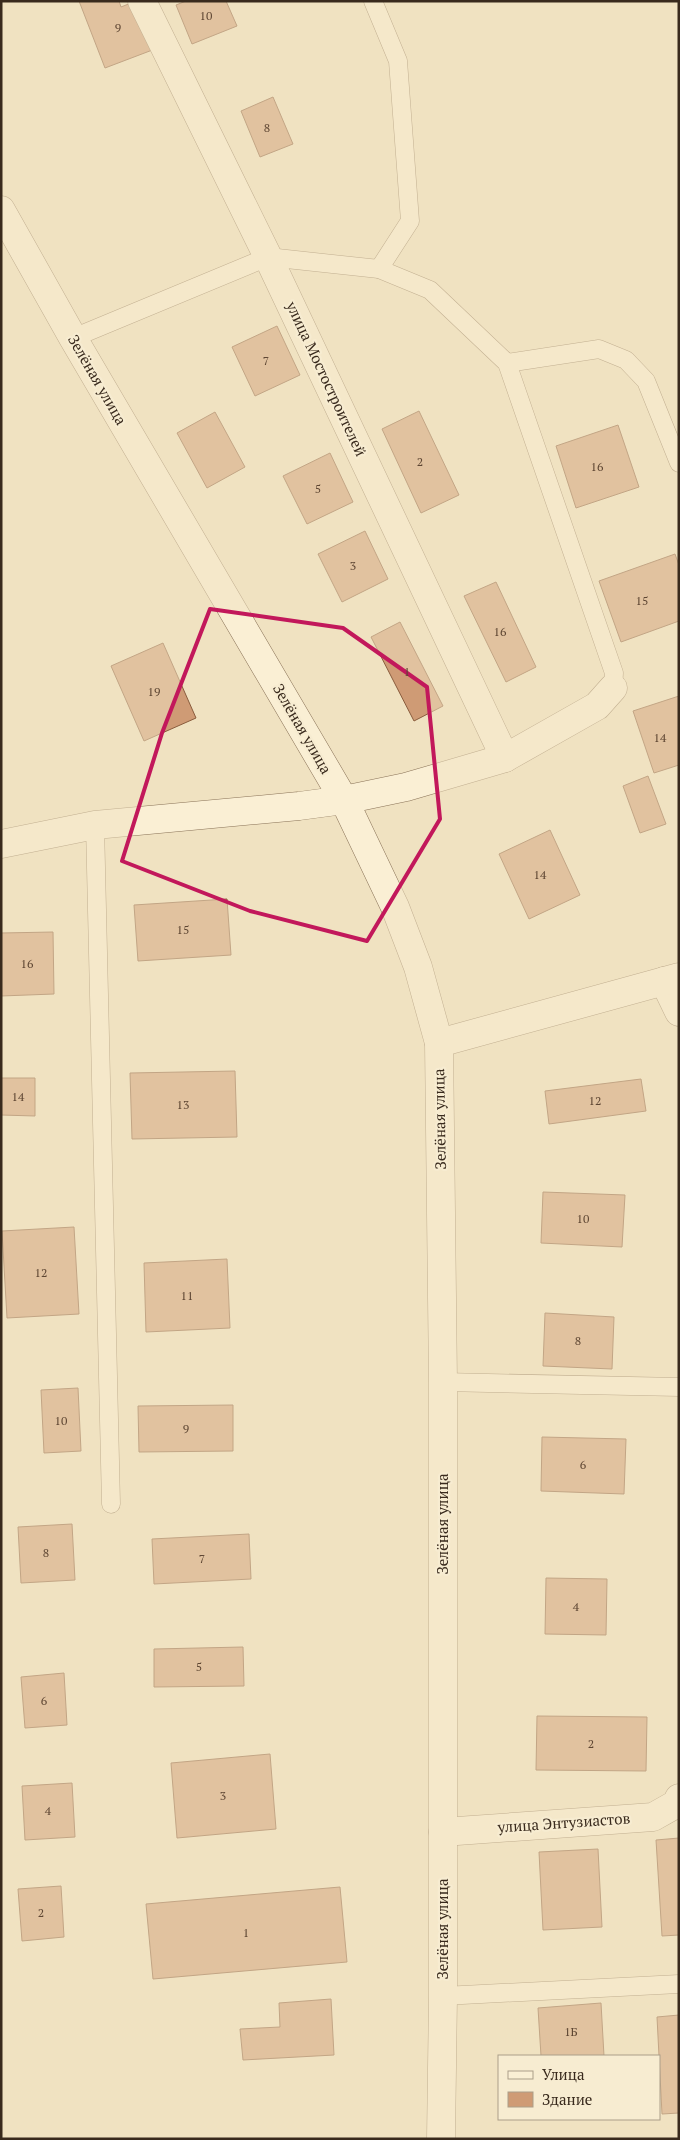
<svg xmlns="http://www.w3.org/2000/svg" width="680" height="2140" font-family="'PT Serif',serif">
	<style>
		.building { fill: #cf9b75; stroke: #8a5c3d }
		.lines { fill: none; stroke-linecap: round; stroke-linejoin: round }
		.service-casing { stroke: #8a7358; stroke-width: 19 }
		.minor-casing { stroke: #8a7358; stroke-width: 29 }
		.tertiary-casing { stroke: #8a7358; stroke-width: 29 }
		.service { stroke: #faefd4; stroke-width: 18 }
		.minor { stroke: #faefd4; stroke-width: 28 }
		.tertiary { stroke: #faefd4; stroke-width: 28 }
		.marked { fill: none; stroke: #c2185b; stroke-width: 4; stroke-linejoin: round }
		.labels { text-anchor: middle; stroke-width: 4.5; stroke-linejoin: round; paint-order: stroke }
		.number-label { font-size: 12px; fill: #5e4633 }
		.street-label { font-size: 15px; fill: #392a1d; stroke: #f7ecd1 }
	</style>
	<rect width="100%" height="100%" fill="#f0e2c1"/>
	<g class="building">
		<polygon points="79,1 119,1 121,7 136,1 155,49 105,68"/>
		<polygon points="186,1 226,1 237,26 192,44 176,5"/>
		<polygon points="273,97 293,144 260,157 241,111"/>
		<polygon points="277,326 300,375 255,396 232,347"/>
		<polygon points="419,411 459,495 421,513 382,429"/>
		<polygon points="215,412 245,467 207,488 177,433"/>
		<polygon points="618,425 639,487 576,508 556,446"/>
		<polygon points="330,453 353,502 307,524 283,476"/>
		<polygon points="365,531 388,579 342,602 318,554"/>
		<polygon points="675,554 679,565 679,621 621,642 599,581"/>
		<polygon points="496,582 536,667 506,682 464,596"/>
		<polygon points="400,622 443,706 414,721 371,637"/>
		<polygon points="163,643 196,718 144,741 111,666"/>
		<polygon points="679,696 679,765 654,773 633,711"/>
		<polygon points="648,776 666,824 640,833 623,786"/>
		<polygon points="550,830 580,895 529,919 499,854"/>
		<polygon points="227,899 231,955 138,961 134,905"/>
		<polygon points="53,932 54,994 1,996 1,933"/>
		<polygon points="235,1071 237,1137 132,1139 130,1073"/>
		<polygon points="1,1078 35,1078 35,1116 1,1115"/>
		<polygon points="641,1079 646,1111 549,1124 545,1091"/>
		<polygon points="543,1192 625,1195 622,1247 541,1243"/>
		<polygon points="74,1227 79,1314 7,1318 2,1231"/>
		<polygon points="227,1259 230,1328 146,1332 144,1263"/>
		<polygon points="545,1313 614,1317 612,1369 543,1366"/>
		<polygon points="78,1388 81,1451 44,1453 41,1390"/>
		<polygon points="233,1405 233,1451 139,1452 138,1406"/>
		<polygon points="542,1437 626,1439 624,1494 541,1491"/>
		<polygon points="72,1524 75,1580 21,1583 18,1527"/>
		<polygon points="249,1534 251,1579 154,1584 152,1539"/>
		<polygon points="546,1578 607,1579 606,1635 545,1634"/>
		<polygon points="243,1647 244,1686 154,1687 154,1649"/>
		<polygon points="64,1673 67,1725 25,1728 21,1677"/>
		<polygon points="537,1716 647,1717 646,1771 536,1770"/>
		<polygon points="270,1754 276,1829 177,1838 171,1763"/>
		<polygon points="72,1783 75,1837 25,1840 22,1786"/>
		<polygon points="679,1838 679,1935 662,1936 656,1840"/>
		<polygon points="598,1849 602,1927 543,1930 539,1852"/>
		<polygon points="61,1886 64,1937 22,1941 18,1889"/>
		<polygon points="340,1887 347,1962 153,1979 146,1904"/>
		<polygon points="331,1999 334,2055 243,2060 240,2029 280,2027 279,2003"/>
		<polygon points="601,2003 604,2056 541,2056 538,2008"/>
		<polygon points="679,2015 679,2113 662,2114 657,2017"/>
	</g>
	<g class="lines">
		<defs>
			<g id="service">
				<polyline points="373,1 398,61 410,221 379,269"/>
				<polyline points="73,338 268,257 379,269 430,290 507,363 614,673 613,688"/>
				<polyline points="507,363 599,349 626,360 646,381 679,463"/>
				<polyline points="95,825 111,1504"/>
				<polyline points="443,1382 679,1387"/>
				<polyline points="443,1996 679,1984"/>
			</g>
			<g id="minor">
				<polyline points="142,1 268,257 505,758"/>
				<polyline points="1,844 95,825 299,806 344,800 406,787 505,758 597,706 613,688"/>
				<polyline points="664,981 679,1012"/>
				<polyline points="439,1043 679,977"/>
				<polyline points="443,1832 653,1817 676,1804 679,1798"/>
			</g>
			<polyline id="tertiary" points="1,210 73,338 344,800 395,907 418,967 439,1043 443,1382 443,1996 441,2139"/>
		</defs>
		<use href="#service" class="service-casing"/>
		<use href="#minor" class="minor-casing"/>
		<use href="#tertiary" class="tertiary-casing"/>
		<use href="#service" class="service"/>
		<use href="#minor" class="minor"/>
		<use href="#tertiary" class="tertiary"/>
	</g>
	<path d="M0 0H680V2140H0ZM210 609 343 628 427 687 440 819 367 941 250 911 122 861 162 733Z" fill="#f0e2c1" fill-opacity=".55" fill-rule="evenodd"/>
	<path class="marked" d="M210 609 343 628 427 687 440 819 367 941 250 911 122 861 162 733Z"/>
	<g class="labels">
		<g class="number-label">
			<text x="206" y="20">10</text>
			<text x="118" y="32">9</text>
			<text x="267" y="132">8</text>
			<text x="266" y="365">7</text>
			<text x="420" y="466">2</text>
			<text x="597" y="471">16</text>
			<text x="318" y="493">5</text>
			<text x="353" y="570">3</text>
			<text x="642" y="605">15</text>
			<text x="500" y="636">16</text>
			<text x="407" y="676">1</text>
			<text x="154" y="696">19</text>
			<text x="660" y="742">14</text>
			<text x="540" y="879">14</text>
			<text x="183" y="934">15</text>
			<text x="27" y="968">16</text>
			<text x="18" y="1101">14</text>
			<text x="595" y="1105">12</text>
			<text x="183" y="1109">13</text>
			<text x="583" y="1223">10</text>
			<text x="41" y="1277">12</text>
			<text x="187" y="1300">11</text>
			<text x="578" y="1345">8</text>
			<text x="61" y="1425">10</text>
			<text x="186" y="1433">9</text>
			<text x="583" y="1469">6</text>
			<text x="46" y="1557">8</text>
			<text x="202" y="1563">7</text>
			<text x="576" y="1611">4</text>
			<text x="199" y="1671">5</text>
			<text x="44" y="1705">6</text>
			<text x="591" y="1748">2</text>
			<text x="223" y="1800">3</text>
			<text x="48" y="1815">4</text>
			<text x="41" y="1917">2</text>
			<text x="246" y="1937">1</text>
			<text x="571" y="2036">1Б</text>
		</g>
		<g class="street-label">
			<text transform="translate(326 379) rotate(65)" y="5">улица Мостостроителей</text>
			<text transform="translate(97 380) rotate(60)" y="5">Зелёная улица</text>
			<text transform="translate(302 729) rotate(60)" y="5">Зелёная улица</text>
			<text transform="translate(440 1119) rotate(-91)" y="5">Зелёная улица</text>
			<text transform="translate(443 1524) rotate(-90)" y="5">Зелёная улица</text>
			<text transform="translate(564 1823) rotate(-4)" y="5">улица Энтузиастов</text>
			<text transform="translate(443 1929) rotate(-90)" y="5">Зелёная улица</text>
		</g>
	</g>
	<rect width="680" height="2140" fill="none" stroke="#392a1d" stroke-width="5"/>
	<rect x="498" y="2055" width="162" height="65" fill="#f7ecd1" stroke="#ab9e89"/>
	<rect x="508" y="2071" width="25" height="8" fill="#faefd4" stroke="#ab9e89"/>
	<text x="542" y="2080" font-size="15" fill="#392a1d">Улица</text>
	<rect x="508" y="2092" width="25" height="15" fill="#cf9b75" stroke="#ab9e89"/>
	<text x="542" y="2105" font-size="15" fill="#392a1d">Здание</text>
</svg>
